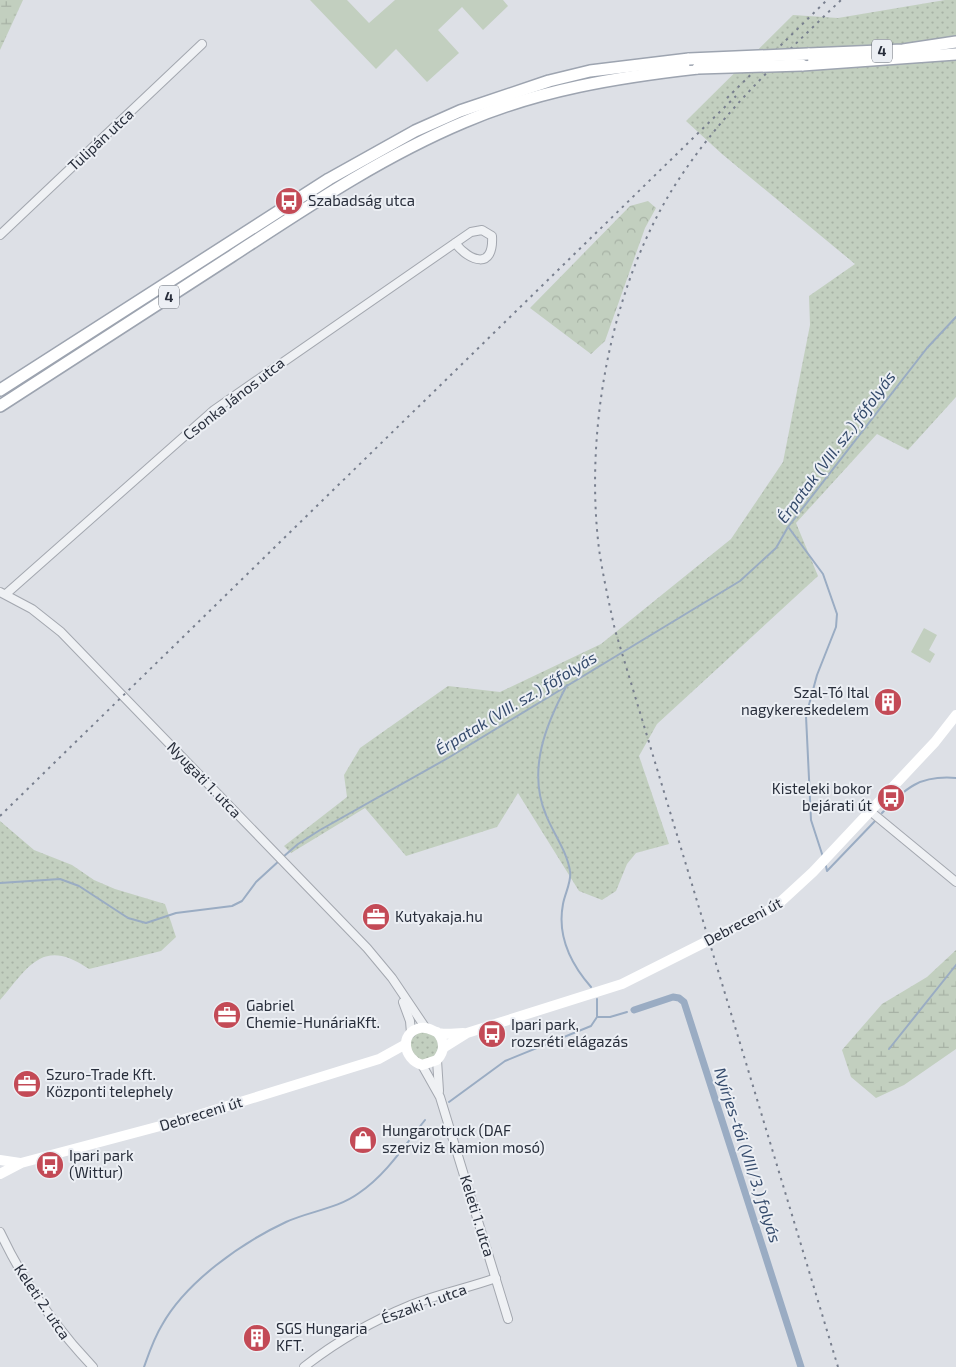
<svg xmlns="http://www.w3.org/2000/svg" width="956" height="1367" font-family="'Exo 2',sans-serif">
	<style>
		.grass { fill: url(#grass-dots) }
		.forest { fill: url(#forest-crowns) }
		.wetland { fill: url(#wetland-marsh) }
		.garden { fill: #c2cfbf }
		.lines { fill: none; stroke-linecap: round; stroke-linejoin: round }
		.stream { stroke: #9aacc3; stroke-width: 2 }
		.canal { stroke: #9aacc3; stroke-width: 7 }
		.street-casing { stroke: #a3a7af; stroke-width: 10 }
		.primary-casing { stroke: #9da4b0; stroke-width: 14 }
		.street { stroke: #eff1f4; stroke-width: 8 }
		.secondary { stroke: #fff; stroke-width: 10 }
		.primary { stroke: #fff; stroke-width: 11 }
		.rail { stroke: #787f8e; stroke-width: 2; stroke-dasharray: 2.5 5; stroke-linecap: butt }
		.primary-bridge-casing { stroke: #9da4b0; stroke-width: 14; stroke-linecap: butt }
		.primary-bridge { stroke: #fff; stroke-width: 11 }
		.labels { text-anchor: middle; stroke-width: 4; stroke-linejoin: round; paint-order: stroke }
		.shield { fill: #eceff4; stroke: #636872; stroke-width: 1 }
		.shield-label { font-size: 14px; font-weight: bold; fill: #282e3b }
		.street-label { font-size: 15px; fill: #282e3b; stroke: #eceff4 }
		.poi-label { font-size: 15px; fill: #282e3b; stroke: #eceff4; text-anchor: start }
		.water-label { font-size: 16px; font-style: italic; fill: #354b6c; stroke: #eceff4 }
	</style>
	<defs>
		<pattern id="grass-dots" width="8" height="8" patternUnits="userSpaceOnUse" patternTransform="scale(1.25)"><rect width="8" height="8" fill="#c2cfbf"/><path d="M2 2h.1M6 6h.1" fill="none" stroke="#a7b2a5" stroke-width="1.8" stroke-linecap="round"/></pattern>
		<pattern id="forest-crowns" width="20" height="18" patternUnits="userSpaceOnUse" patternTransform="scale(1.25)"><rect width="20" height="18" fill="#c2cfbf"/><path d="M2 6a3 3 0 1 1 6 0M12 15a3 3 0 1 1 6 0" fill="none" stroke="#a7b2a5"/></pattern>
		<pattern id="wetland-marsh" width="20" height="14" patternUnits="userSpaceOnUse" patternTransform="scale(1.25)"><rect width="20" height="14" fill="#c2cfbf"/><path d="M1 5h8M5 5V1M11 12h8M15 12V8" fill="none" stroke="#a7b2a5"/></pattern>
	</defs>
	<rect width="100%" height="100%" fill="#dde0e6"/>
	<g class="grass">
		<polygon points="945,0 956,0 956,397 908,450 877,434 796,523 818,576 657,724 639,756 669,844 636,853 627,864 616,891 602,900 579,891 518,793 497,827 406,856 365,808 291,853 284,846 347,797 344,775 360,748 448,686 500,692 601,644 731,539 783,462 810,325 809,296 855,264 722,154 686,121 793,15 838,18"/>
		<path d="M0 821 34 850 72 865 94 880 115 889 165 904 176 937 161 951 89 969C43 937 29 966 0 1000Z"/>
		<circle cx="424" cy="1046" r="14"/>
	</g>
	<polygon class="forest" points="648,201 656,208 645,228 605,341 591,354 530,308 630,206"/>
	<g class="wetland">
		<polygon points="0,0 23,0 0,50"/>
		<polygon points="956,950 956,1049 904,1085 876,1098 851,1077 842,1050 882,1004 927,977"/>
	</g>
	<g class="garden">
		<polygon points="310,0 347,0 369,23 395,0 503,0 508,6 483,30 462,7 438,30 459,53 427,82 396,49 376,69"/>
		<polygon points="924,628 937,635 929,650 935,654 930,663 911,652"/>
	</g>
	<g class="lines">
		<g class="stream">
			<polyline points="789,528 823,574 837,614 836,627 817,675 806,716 811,820 823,857"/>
			<path d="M567 685C546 724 527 770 546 815 553 833 567 851 570 871 572 881 565 893 563 904 557 935 570 963 591 987"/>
			<path d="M882 813C906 788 919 775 956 778"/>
			<polyline points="283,857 298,844 320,830 448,758 740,581 776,548 788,527 927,348 956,317"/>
			<polyline points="826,866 827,871 876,820"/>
			<polyline points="0,883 60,879 79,886 128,918 146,923 176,913 232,906 242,901 256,882 280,860"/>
			<polyline points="598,1017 610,1017 627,1012"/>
			<polyline points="889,1049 956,965"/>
			<polyline points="449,1102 505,1061 591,1026 597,1017 597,999"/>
			<path d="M144 1367C149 1353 154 1338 162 1325 186 1282 241 1243 286 1222 310 1211 337 1209 359 1193 386 1175 405 1145 425 1120"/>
		</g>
		<polyline class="canal" points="634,1010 673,997 679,998 684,1002 801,1367"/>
		<defs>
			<g id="street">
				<polyline points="0,235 202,44"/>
				<polyline points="0,592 32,609 61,632 367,948 392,978 425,1027"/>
				<path d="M6 594 214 410 471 232 482 230 492 236C494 270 470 262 455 243"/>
				<polyline points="870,811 956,882"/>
				<polyline points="403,1002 410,1021 411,1033"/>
				<polyline points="437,1060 439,1091"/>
				<polyline points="422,1065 440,1097 508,1319"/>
				<path d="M0 1232C24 1283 54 1326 93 1367"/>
				<path d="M304 1367C337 1341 372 1321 411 1305 438 1294 468 1288 496 1278"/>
			</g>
			<g id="primary">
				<polyline points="808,54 903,50 956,42"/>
				<polyline points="802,65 956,54"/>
				<polyline points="0,390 329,179 415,131 460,111 549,81 590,71 689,59"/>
				<path d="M0 406C77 356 155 306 232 256 307 207 381 157 464 122 538 90 618 77 698 68"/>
			</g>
		</defs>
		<use href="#street" class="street-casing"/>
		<use href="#primary" class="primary-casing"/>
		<use href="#street" class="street"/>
		<g class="secondary">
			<path d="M437 1032C445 1041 445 1051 437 1060L422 1065C403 1059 399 1033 420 1028 428 1026 432 1031 439 1033 447 1035 455 1033 463 1033"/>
			<polyline points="443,1048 467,1033 622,984 775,907 813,872 935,742 956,715"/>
			<polyline points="0,1160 20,1163"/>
			<polyline points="0,1174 21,1163 179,1121 379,1059 406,1044"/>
		</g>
		<use href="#primary" class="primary"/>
		<g class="rail">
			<polyline points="727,98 827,0"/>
			<polyline points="0,816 736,96"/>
			<path d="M838 1367 615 630C609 603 603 576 599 549 584 427 612 278 681 176 725 110 784 55 841 0"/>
		</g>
		<defs>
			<g id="primary-bridge">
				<polyline points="689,59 808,54"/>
				<polyline points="698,68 802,65"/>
			</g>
		</defs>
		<use href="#primary-bridge" class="primary-bridge-casing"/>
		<use href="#primary-bridge" class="primary-bridge"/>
	</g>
	<defs>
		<symbol id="bus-disc" viewBox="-11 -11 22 22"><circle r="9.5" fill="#c34a56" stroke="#eceff4"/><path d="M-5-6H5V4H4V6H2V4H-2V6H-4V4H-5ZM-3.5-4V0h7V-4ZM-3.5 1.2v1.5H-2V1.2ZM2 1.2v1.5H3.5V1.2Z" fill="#fff"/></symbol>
		<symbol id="building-disc" viewBox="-11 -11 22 22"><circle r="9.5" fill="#c34a56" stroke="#eceff4"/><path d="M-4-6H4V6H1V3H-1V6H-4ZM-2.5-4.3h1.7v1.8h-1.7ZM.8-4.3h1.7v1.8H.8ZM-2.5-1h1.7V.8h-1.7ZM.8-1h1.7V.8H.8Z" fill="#fff"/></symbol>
		<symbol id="office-disc" viewBox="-11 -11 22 22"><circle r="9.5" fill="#c34a56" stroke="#eceff4"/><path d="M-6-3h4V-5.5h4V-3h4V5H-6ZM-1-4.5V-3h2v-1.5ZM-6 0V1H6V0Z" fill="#fff"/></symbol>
		<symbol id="shop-disc" viewBox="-11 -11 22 22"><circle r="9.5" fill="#c34a56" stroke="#eceff4"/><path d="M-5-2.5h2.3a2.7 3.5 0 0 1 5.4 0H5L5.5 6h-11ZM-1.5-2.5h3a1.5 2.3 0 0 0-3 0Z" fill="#fff"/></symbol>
	</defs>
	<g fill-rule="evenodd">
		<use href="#bus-disc" x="273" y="185" width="32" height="32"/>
		<use href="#building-disc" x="872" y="686" width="32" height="32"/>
		<use href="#bus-disc" x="875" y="782" width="32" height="32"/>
		<use href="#office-disc" x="360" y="901" width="32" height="32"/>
		<use href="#office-disc" x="211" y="999" width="32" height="32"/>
		<use href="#bus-disc" x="476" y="1018" width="32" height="32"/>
		<use href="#office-disc" x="11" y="1068" width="32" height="32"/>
		<use href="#shop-disc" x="347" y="1124" width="32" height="32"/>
		<use href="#bus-disc" x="34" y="1149" width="32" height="32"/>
		<use href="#building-disc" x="241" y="1322" width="32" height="32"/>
	</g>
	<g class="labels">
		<g class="shield">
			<rect x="872" y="39.5" width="20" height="23" rx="4"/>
			<rect x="159" y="285.5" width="20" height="23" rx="4"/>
		</g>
		<g class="shield-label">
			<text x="882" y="56">4</text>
			<text x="169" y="302">4</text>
		</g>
		<g class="street-label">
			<text transform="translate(101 140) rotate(-43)" y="5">Tulipán utca</text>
			<text transform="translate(234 399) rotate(-38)" y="5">Csonka János utca</text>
			<text transform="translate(204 780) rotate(46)" y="5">Nyugati 1. utca</text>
			<text transform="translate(743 922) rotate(-28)" y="5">Debreceni út</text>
			<text transform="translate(201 1114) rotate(-17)" y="5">Debreceni út</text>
			<text transform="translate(477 1216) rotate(73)" y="5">Keleti 1. utca</text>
			<text transform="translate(42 1302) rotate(56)" y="5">Keleti 2. utca</text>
			<text transform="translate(424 1304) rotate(-20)" y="5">Északi 1. utca</text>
		</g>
		<g class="poi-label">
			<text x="308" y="206">Szabadság utca</text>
			<text x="869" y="698" text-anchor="end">Szal-Tó Ital<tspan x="869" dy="17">nagykereskedelem</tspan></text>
			<text x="872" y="794" text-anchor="end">Kisteleki bokor<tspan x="872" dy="17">bejárati út</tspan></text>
			<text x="395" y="922">Kutyakaja.hu</text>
			<text x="246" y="1011">Gabriel<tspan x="246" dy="17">Chemie-HunáriaKft.</tspan></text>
			<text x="511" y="1030">Ipari park,<tspan x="511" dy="17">rozsréti elágazás</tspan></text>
			<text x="46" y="1080">Szuro-Trade Kft.<tspan x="46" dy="17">Központi telephely</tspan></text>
			<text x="382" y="1136">Hungarotruck (DAF<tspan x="382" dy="17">szerviz &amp; kamion mosó)</tspan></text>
			<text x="69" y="1161">Ipari park<tspan x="69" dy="17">(Wittur)</tspan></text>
			<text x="276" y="1334">SGS Hungaria<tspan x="276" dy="17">KFT.</tspan></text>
		</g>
		<g class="water-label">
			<text transform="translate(836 447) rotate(-53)" y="6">Érpatak (VIII. sz.) főfolyás</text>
			<text transform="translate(516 703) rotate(-31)" y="6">Érpatak (VIII. sz.) főfolyás</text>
			<text transform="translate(748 1155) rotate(72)" y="6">Nyírjes-tói (VIII/3.) folyás</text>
		</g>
	</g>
</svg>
